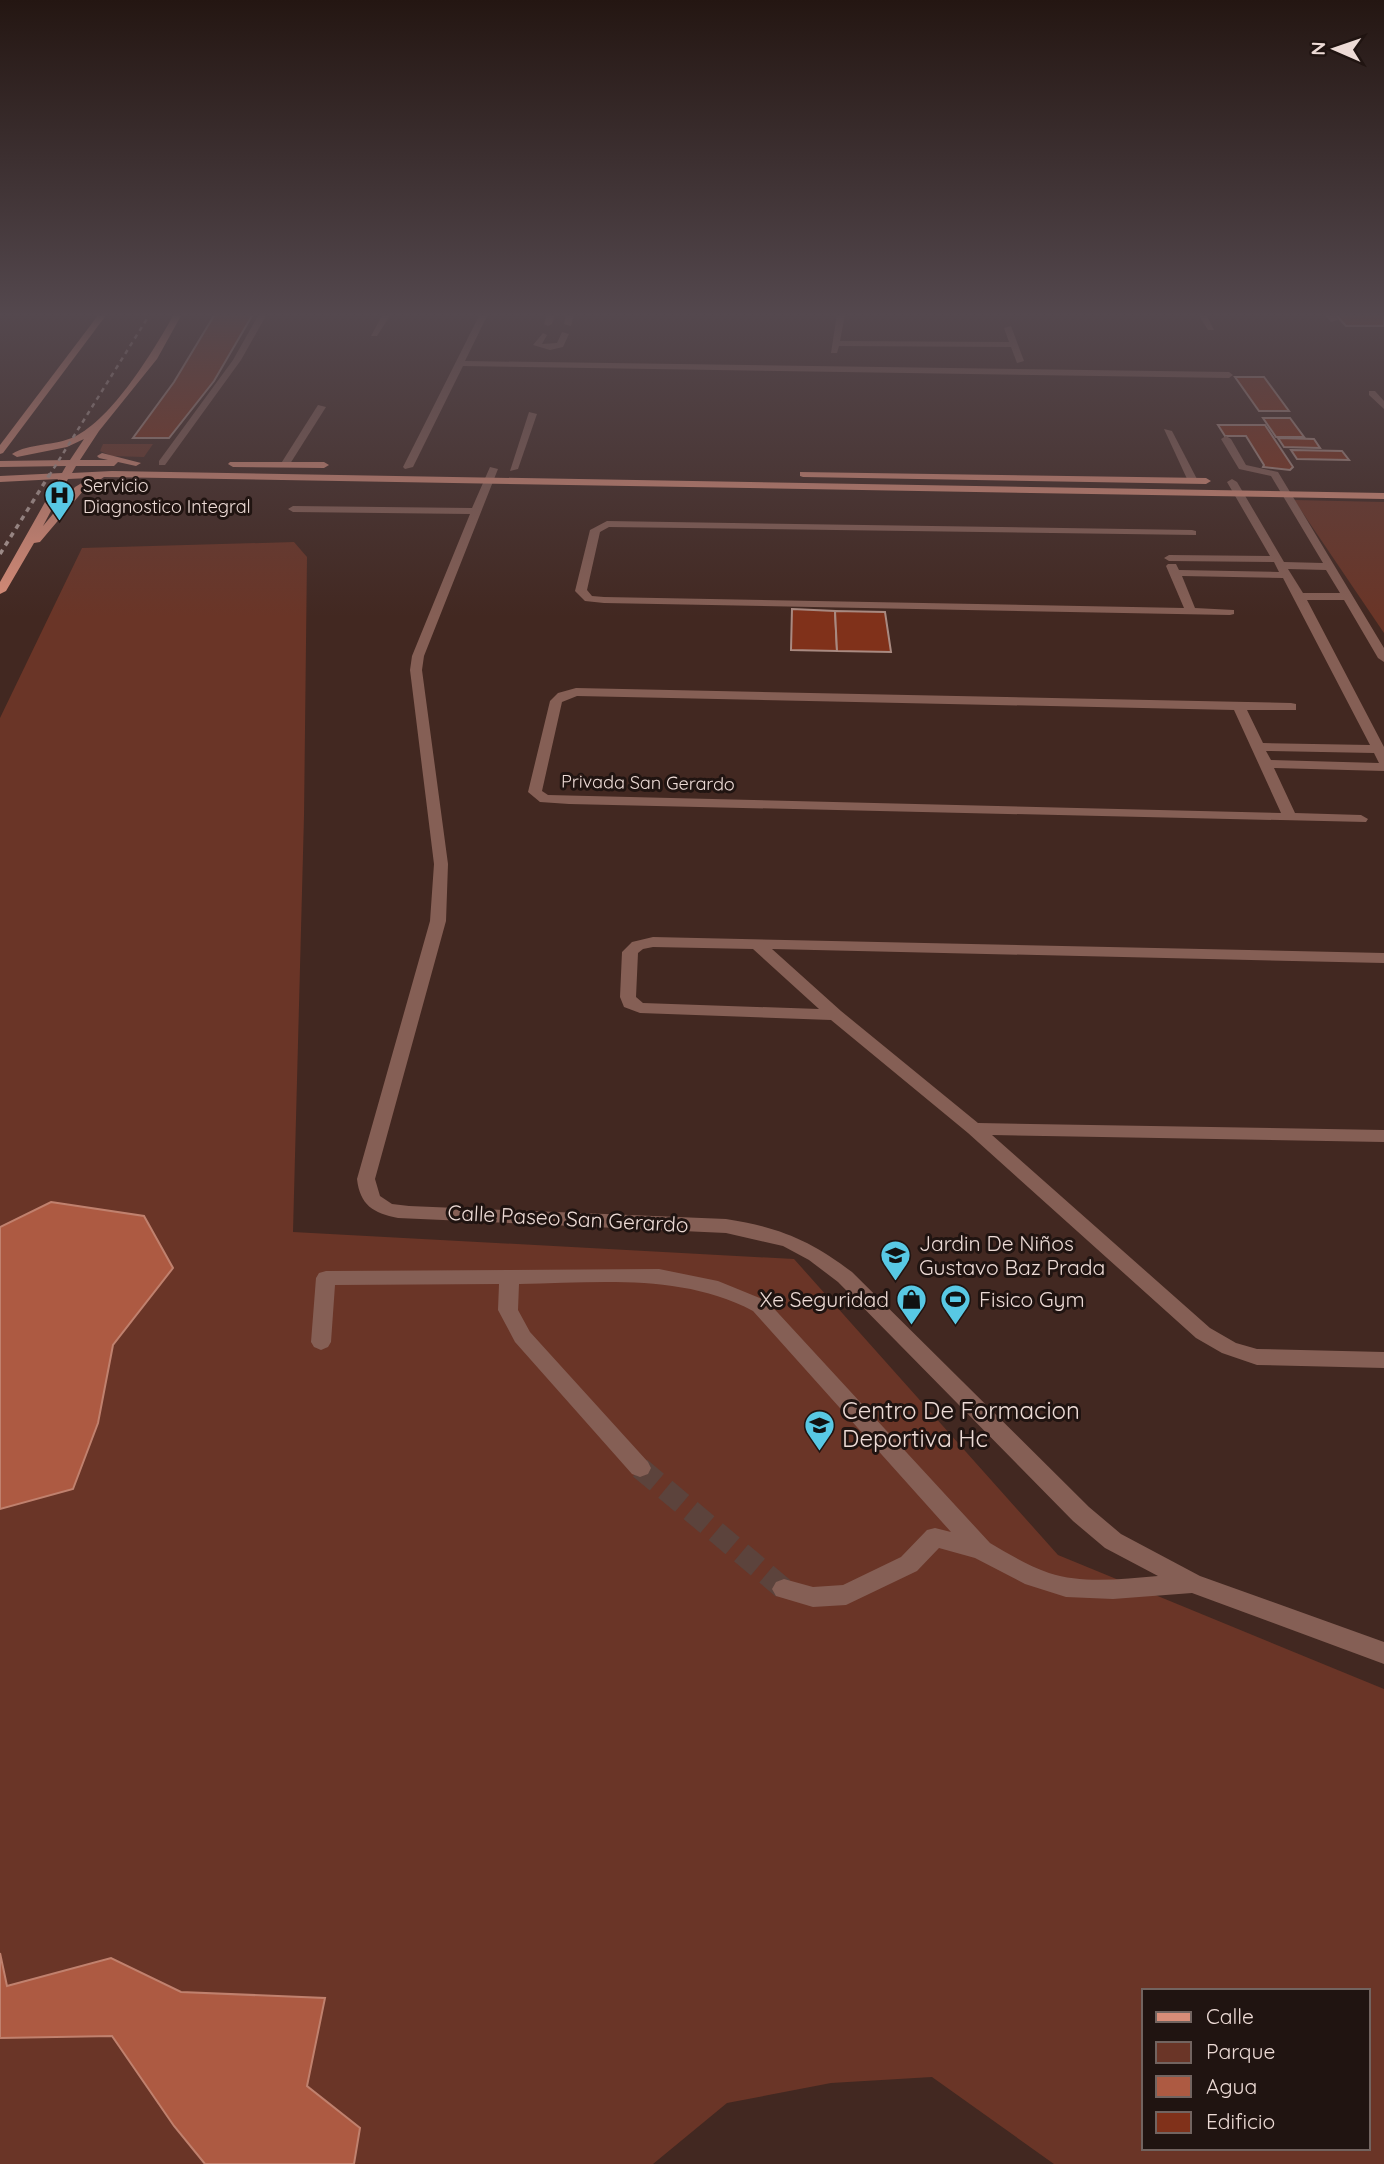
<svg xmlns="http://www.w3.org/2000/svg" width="1384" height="2164" font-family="Quicksand,sans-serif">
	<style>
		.green { fill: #6a3527; fill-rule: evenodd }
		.water { fill: #ad5a42; stroke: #c0816e; stroke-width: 2 }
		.building { fill: #80311a; stroke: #a98a81; stroke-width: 2 }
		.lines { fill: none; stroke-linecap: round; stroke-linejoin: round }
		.minor-tunnel { stroke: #5c433c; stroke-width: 22; stroke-dasharray: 22 11; stroke-linecap: butt }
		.minor { fill: #855f55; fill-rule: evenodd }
		.major { fill: #d98d78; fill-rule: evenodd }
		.rail-far1 { stroke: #b09c96; stroke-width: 2.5; stroke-dasharray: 4.5 4.5; stroke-linecap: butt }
		.rail { stroke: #b09c96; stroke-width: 3.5; stroke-dasharray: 5 5; stroke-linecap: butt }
		.labels { text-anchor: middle; stroke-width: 6; stroke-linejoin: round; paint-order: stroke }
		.far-poi-label { font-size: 18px; fill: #eddbd6; stroke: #201411; text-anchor: start }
		.far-street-label { font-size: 18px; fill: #eddbd6; stroke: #201411 }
		.street-label { font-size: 21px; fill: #eddbd6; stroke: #201411 }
		.poi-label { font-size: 21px; fill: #eddbd6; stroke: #201411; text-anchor: start }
		.near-poi-label { font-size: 24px; fill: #eddbd6; stroke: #201411; text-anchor: start }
	</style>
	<rect width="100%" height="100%" fill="#422821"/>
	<g class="green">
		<polygon points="103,444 153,444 144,457 112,456 100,451"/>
		<polygon points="1294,500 1384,502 1384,633"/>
		<path d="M294 542 307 557 304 816 293 1232 794 1259 1058 1555 1384 1689V2164H1054L932 2077 831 2083 727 2103 653 2164H0V718L82 548ZM1144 1991H1368V2148H1144Z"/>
	</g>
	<g class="water">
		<polygon points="51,1202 144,1216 173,1268 113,1345 98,1423 73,1489 0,1509 0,1227"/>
		<polygon points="0,1953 7,1986 111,1958 181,1992 325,1998 307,2086 360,2128 354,2164 205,2164 174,2126 112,2036 0,2038"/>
	</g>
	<g class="building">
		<polygon points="215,314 253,314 214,381 169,438 133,438 174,382"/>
		<polygon points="1335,314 1384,314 1384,326 1346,326"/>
		<polygon points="1235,377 1264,377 1289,411 1259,411"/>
		<polygon points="1263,418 1290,418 1304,437 1276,437"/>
		<polygon points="1218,425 1265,425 1293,467 1290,470 1263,467 1264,465 1246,436 1225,436"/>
		<polygon points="1278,438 1314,439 1320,448 1284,447"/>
		<polygon points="1291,450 1342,451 1349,460 1297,459"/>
		<polygon points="792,609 835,611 837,651 791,650"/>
		<polygon points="835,611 885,612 891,652 837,651"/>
	</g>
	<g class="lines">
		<polyline class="minor-tunnel" points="640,1468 784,1589"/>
		<g class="minor">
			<polygon points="259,314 267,314 241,360 165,465 159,465 159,461 233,360"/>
			<polygon points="383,314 391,314 377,336 371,336"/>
			<polygon points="480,314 488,314 465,361 1229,372 1233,375 1229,378 463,366 413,467 405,469 403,467"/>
			<polygon points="547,314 555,314 552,324 548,326 544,324"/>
			<polygon points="566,314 574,314 571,326 564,324"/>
			<polygon points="837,314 845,314 840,341 1009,342 1004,328 1011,326 1024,361 1017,363 1011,347 839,346 837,353 831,353"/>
			<polygon points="1198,314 1206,314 1214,330 1208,330"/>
			<polygon points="1324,314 1332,314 1338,320 1331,322"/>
			<polygon points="562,332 569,334 563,347 550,350 533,345 543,333 547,335 542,344 557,343"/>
			<polygon points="1369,391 1375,391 1384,401 1384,409 1369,395"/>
			<polygon points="318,405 326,407 288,467 282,467 280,465"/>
			<polygon points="529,412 537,414 518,469 510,471"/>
			<polygon points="1164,429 1172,431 1198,481 1197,483 1188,481"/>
			<path d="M1226 436 1231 439 1246 465 1278 472 1384 648V662L1378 658 1344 600H1307L1384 747V771L1274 768 1295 813 1361 815 1368 819 1366 822 569 804 540 802 528 792 550 701 558 693 576 688 1291 703 1296 704V710H1247L1263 743 1370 745 1283 578 1182 576 1195 608 1234 610V614L1230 615 604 603 585 601 575 591 590 530 607 521 1192 530 1196 531V535L609 527 600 532 587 590 592 596 604 597 1184 608 1166 566 1168 564H1176L1179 570 1279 572 1274 562 1169 561 1164 558 1169 555 1270 556 1227 482 1232 479 1237 482 1284 562 1323 563 1271 476 1239 469 1221 439ZM1288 569 1326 570 1340 593H1303ZM577 696 1234 710 1281 813 548 795 542 791 562 702ZM1266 751 1374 753 1379 763 1271 760Z"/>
			<path d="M490 467 498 469 424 656 422 670 448 864 446 921 375 1179 380 1196 392 1204 409 1206 726 1219C778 1227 810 1240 852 1272L1089 1507 1121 1534 1200 1576 1384 1642V1664L1192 1593 1113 1599 1066 1597 1025 1584 975 1558 939 1548 917 1571 846 1605 813 1607 776 1596 772 1589 776 1582 784 1579 813 1587 843 1585 901 1557 927 1530 935 1528 951 1532 753 1311C681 1273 598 1283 519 1284L518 1310 530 1332 648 1462 651 1468 648 1474 640 1477 632 1474 515 1342 498 1310 499 1284 335 1285 331 1342 328 1347 321 1350 314 1347 311 1342 316 1278 319 1273 326 1271 659 1269 718 1281 767 1301 990 1543C1009 1554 1028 1566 1049 1573 1083 1584 1122 1579 1158 1576L1105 1548 1073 1521 838 1282 809 1260 783 1246 726 1233 398 1218C373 1213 360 1205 357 1179L430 921 434 864 410 670 412 656 470 514 293 512 288 509 293 506 472 508Z"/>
			<path d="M653 937 1384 953V963L772 949 841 1011 978 1123 1384 1130V1142L992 1135 1210 1328 1236 1343 1257 1349 1384 1352V1368L1257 1365 1222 1353 1196 1338 968 1133 831 1020 640 1013 624 1007 620 997 622 952 632 942ZM653 947 753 949 819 1009 643 1003 636 997 638 953 643 949Z"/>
		</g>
		<g class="major">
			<polygon points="99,314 107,314 3,453 0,454 0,445"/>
			<path d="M174 314H182L157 359 99 431 80 460H108L99 458 97 456 102 453 141 463 136 466 118 462 114 466H76L72 473 112 471 1384 493V499L104 477 83 491 40 542 34 543 6 591 0 594V582L58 479 0 482V476L62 473 66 466 0 467V461L70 460 84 439 67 447 17 457 12 454C29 443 55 446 74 437 112 419 153 352 174 314ZM90 478 75 487 43 526 68 479Z"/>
			<polygon points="230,462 324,462 329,465 324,468 233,467 228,464"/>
			<polygon points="800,472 1206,478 1211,481 1206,484 803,477 800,476"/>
		</g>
		<polyline class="rail-far1" points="49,476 150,314"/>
		<polyline class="rail" points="0,554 50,474"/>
	</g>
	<linearGradient id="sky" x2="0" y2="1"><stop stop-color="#241612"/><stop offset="0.51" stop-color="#54484e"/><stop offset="1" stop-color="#54484e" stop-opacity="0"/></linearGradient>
	<rect width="1384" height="617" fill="url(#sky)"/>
	<defs>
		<symbol id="hospital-pin" viewBox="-11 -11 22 30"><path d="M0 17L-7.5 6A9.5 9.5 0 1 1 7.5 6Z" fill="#58c8e4" stroke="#201411"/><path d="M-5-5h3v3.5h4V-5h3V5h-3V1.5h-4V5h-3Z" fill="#111"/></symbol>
		<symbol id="school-pin" viewBox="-11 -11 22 30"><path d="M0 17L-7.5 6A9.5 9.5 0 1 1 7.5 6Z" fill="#58c8e4" stroke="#201411"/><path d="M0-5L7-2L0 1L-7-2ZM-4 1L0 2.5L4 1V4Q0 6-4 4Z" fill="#111"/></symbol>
		<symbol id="shop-pin" viewBox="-11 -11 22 30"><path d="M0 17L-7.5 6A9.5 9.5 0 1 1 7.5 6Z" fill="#58c8e4" stroke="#201411"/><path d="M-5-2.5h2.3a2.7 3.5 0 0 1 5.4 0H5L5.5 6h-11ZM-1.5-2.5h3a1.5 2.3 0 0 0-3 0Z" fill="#111"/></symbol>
		<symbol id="stadium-pin" viewBox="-11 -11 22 30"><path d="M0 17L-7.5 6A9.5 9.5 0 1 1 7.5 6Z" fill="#58c8e4" stroke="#201411"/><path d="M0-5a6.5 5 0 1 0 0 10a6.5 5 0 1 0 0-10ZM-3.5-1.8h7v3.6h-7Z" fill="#111"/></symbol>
	</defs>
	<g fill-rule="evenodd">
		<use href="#hospital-pin" x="42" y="478" width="35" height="47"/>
		<use href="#school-pin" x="878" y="1238" width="35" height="47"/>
		<use href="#shop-pin" x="894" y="1282" width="35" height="47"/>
		<use href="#stadium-pin" x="938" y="1282" width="35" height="47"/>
		<use href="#school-pin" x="802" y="1408" width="35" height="47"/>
	</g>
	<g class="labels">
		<g class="far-poi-label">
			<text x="83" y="492">Servicio<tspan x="83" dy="21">Diagnostico Integral</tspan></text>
		</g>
		<g class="far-street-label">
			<text transform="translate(648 783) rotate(1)" y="6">Privada San Gerardo</text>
		</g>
		<g class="street-label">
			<text transform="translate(568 1219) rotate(3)" y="7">Calle Paseo San Gerardo</text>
		</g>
		<g class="poi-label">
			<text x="919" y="1251">Jardin De Niños<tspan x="919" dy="24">Gustavo Baz Prada</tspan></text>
			<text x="889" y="1307" text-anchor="end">Xe Seguridad</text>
			<text x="979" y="1307">Fisico Gym</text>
		</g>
		<g class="near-poi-label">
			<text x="842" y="1419">Centro De Formacion<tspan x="842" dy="28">Deportiva Hc</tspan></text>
		</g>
	</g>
	<rect x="1142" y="1989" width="228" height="161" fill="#201411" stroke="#726460" stroke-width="2"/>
	<rect x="1156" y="2012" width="35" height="10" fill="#d98d78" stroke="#726460" stroke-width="2"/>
	<text x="1206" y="2024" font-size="21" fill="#eddbd6">Calle</text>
	<rect x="1156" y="2042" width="35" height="21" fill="#6a3527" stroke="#726460" stroke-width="2"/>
	<text x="1206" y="2059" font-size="21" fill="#eddbd6">Parque</text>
	<rect x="1156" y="2076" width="35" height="21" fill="#ad5a42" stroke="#726460" stroke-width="2"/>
	<text x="1206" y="2094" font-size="21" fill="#eddbd6">Agua</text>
	<rect x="1156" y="2112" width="35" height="21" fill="#80311a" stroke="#726460" stroke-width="2"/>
	<text x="1206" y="2129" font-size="21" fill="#eddbd6">Edificio</text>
	<g transform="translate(1335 49) rotate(272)" stroke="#201411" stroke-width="5" paint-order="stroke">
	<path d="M0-5L12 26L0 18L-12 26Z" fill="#eddbd6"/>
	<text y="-10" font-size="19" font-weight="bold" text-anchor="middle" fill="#eddbd6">N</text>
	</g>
</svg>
